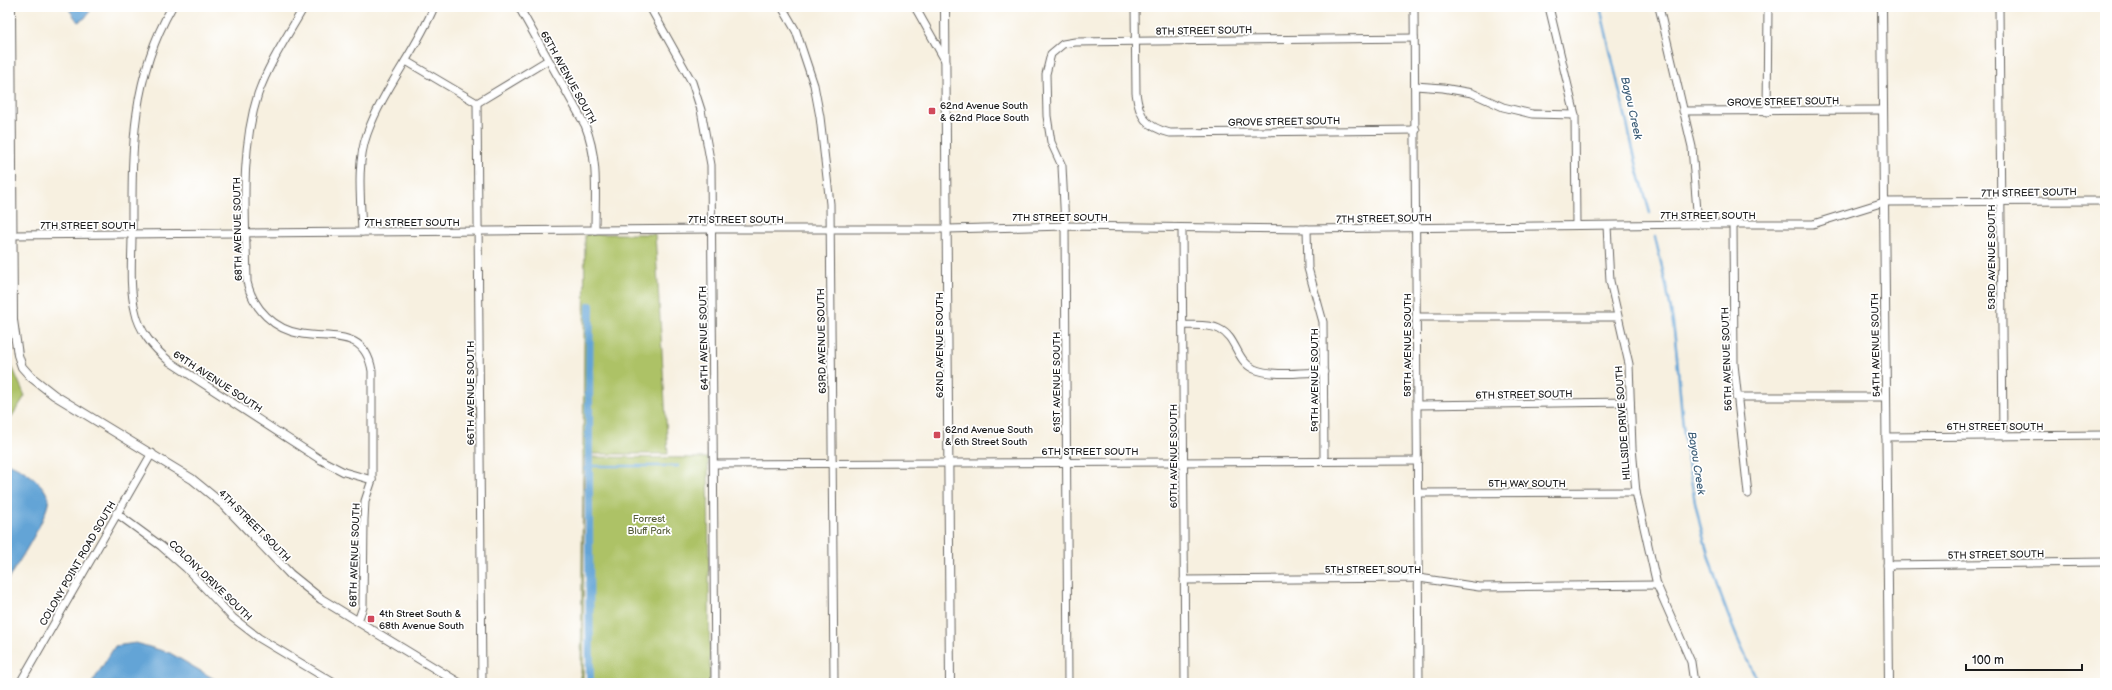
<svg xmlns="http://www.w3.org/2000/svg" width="2112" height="690" font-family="'Balsamiq Sans',sans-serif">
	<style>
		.green { fill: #adc266; stroke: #646f41 }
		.water { fill: #63a4d6; stroke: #406079 }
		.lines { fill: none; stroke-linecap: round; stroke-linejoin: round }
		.stream { stroke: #63a4d6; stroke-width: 2.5 }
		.canal { stroke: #63a4d6; stroke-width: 8 }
		.minor-casing { stroke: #696661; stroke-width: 9 }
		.tertiary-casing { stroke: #696661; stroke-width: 10 }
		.minor { stroke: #fff; stroke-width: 7 }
		.tertiary { stroke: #fff; stroke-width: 8 }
		.poi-dot { fill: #d1495b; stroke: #fff; stroke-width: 1.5 }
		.labels { text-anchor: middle; stroke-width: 3.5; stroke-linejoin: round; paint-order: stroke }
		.street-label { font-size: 10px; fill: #1c1c1c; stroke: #fff }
		.poi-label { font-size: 10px; fill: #1c1c1c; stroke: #fff; text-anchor: start }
		.park-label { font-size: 10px; fill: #565e3a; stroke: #fff }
		.water-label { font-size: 11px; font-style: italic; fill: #406079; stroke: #fff }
	</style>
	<rect width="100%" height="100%" fill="#fff"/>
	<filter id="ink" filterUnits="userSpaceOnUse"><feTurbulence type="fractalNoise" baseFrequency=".025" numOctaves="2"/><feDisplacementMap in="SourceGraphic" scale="8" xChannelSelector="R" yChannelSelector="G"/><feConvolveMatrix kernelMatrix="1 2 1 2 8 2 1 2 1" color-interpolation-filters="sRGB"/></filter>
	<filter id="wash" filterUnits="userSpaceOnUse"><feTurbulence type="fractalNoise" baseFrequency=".012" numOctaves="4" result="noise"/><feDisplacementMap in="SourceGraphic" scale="16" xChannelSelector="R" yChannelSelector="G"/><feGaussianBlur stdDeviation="0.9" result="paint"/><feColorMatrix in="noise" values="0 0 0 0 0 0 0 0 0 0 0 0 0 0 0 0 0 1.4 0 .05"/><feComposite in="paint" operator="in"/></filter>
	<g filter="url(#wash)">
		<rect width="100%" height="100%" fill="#f7f0e0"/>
		<g class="green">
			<polygon points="585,234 655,234 668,454 588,454 584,457 583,683 581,683"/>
			<polygon points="7,355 25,396 7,424"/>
			<polygon points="587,457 708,458 710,683 587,683"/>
		</g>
		<g class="water">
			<polygon points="70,7 93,7 85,18 78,22 70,11"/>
			<path d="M7 463C21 467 52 487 48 504 43 525 18 563 7 581Z"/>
			<polygon points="136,643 170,653 221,683 92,683 115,646"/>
		</g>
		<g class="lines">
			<g class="stream">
				<polyline points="1600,7 1638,171 1650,213"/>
				<path d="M1655 237C1661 263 1668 290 1672 317 1678 353 1679 389 1683 425 1693 516 1716 601 1758 682"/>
				<polyline points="587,466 678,466"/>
			</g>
			<path class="canal" d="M590 306C588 431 589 557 590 683"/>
		</g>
	</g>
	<g filter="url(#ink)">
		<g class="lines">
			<defs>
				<g id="minor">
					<path d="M172 7C130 80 132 154 132 234 132 259 129 286 135 310 139 332 154 348 170 362L321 460 344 472 372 480"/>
					<path d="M304 7C288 35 269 63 258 94 239 154 246 220 247 282 253 308 274 330 302 334 333 339 365 329 372 371V480L365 501 364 520 363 607 358 621"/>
					<path d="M519 7 585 125C599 160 595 193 595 230"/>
					<polyline points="650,7 692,82 701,110 711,165 715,683"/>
					<polyline points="782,7 796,31 814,85 820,117 830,204 834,683"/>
					<polyline points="915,7 946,62"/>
					<path d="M1135 7 1136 93C1139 117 1146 127 1170 133L1416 130"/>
					<polyline points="1414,7 1419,683"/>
					<polyline points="1549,7 1575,115 1576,225"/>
					<polyline points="1659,7 1692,147 1698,224"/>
					<polyline points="1999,7 2003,436"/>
					<polyline points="406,61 477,103 548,60"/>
					<polyline points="1415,86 1443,88 1472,93 1503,107 1532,114 1575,115"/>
					<polyline points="477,103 482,683"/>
					<polyline points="1683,111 1883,110"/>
					<polyline points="1767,112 1768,7"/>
					<polyline points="1733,224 1734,364 1748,494"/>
					<polyline points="1607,226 1610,281 1629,364 1632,448 1636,492 1657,585 1691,662 1694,683"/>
					<polyline points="1182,228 1185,683"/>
					<polyline points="1307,229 1308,268 1323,322 1324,460"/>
					<path d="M362 232C361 201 356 164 367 134 383 89 416 51 434 7"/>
					<polyline points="12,235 712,229 948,229 1065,226 1307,229 1698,224 1813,224 1884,202 2105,201"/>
					<polyline points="1417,317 1616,317"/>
					<path d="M1183 325C1194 326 1209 324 1219 329 1237 337 1235 360 1254 369 1272 377 1305 372 1324 372"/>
					<polyline points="1736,397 1886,397"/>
					<polyline points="1418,405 1630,402"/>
					<polyline points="1886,437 2105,435"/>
					<polyline points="714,464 1418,461"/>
					<polyline points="1418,493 1636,492"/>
					<polyline points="116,513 161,546 186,568 233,618 259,638 334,683"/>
					<polyline points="1887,565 2105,562"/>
					<polyline points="1184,580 1419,578 1479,587 1657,585"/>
					<polyline points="20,683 152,453"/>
					<polyline points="1068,683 1065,226 1062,166 1051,142 1047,116 1046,74 1051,54 1063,44 1075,42 1414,38"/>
				</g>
				<g id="tertiary">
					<polyline points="11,7 13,320 18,355 22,367 31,377 54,395 192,479 225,506 290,574 321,599 459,683"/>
					<polyline points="945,7 950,683"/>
					<polyline points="1882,7 1889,683"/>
				</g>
			</defs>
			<use href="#minor" class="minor-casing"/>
			<use href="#tertiary" class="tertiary-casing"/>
			<use href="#minor" class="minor"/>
			<use href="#tertiary" class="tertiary"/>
		</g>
	</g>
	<g class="poi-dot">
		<rect x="928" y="107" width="8" height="8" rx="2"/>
		<rect x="933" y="431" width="8" height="8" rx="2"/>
		<rect x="367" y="615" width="8" height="8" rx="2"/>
	</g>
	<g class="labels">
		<g class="street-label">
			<text transform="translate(1204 30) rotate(-1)" y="4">8TH STREET SOUTH</text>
			<text transform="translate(569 77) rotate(61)" y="4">65TH AVENUE SOUTH</text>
			<text transform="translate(1783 101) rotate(-1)" y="4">GROVE STREET SOUTH</text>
			<text transform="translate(1284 121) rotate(-1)" y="4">GROVE STREET SOUTH</text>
			<text transform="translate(2029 192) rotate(-1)" y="4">7TH STREET SOUTH</text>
			<text x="1708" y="219">7TH STREET SOUTH</text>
			<text x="1060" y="221">7TH STREET SOUTH</text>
			<text transform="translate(1384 218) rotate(-1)" y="4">7TH STREET SOUTH</text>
			<text x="736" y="223">7TH STREET SOUTH</text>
			<text x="412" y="226">7TH STREET SOUTH</text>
			<text x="88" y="229">7TH STREET SOUTH</text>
			<text transform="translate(237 229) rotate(-91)" y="4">68TH AVENUE SOUTH</text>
			<text transform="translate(1991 257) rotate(-90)" y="4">53RD AVENUE SOUTH</text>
			<text transform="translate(703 338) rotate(-91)" y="4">64TH AVENUE SOUTH</text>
			<text transform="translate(821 341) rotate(-91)" y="4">63RD AVENUE SOUTH</text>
			<text transform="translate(939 345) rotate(-90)" y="4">62ND AVENUE SOUTH</text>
			<text transform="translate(1407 345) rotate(-90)" y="4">58TH AVENUE SOUTH</text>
			<text transform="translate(1875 345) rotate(-91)" y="4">54TH AVENUE SOUTH</text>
			<text transform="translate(1726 359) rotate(-92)" y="4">56TH AVENUE SOUTH</text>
			<text transform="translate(1314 380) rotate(-90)" y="4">59TH AVENUE SOUTH</text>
			<text transform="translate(218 381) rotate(33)" y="4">69TH AVENUE SOUTH</text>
			<text transform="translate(1056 382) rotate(-90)" y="4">61ST AVENUE SOUTH</text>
			<text transform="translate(470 393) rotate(-90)" y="4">66TH AVENUE SOUTH</text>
			<text transform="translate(1524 394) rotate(-1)" y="4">6TH STREET SOUTH</text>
			<text transform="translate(1622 423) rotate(-94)" y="4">HILLSIDE DRIVE SOUTH</text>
			<text x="1995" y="430">6TH STREET SOUTH</text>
			<text x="1090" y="455">6TH STREET SOUTH</text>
			<text transform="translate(1173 456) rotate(-90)" y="4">60TH AVENUE SOUTH</text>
			<text x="1527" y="487">5TH WAY SOUTH</text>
			<text transform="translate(255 525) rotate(45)" y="4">4TH STREET SOUTH</text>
			<text transform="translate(1996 554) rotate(-1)" y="4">5TH STREET SOUTH</text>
			<text transform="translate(354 555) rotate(-88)" y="4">68TH AVENUE SOUTH</text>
			<text transform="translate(77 563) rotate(-60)" y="4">COLONY POINT ROAD SOUTH</text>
			<text x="1373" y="573">5TH STREET SOUTH</text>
			<text transform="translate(211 580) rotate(44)" y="4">COLONY DRIVE SOUTH</text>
		</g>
		<g class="poi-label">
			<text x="940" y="109">62nd Avenue South<tspan x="940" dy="12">&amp; 62nd Place South</tspan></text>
			<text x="945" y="433">62nd Avenue South<tspan x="945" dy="12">&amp; 6th Street South</tspan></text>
			<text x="379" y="617">4th Street South &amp;<tspan x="379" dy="12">68th Avenue South</tspan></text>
		</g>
		<g class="park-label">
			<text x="649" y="522">Forrest<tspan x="649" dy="12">Bluff Park</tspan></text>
		</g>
		<g class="water-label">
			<text transform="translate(1632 108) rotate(77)" y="4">Bayou Creek</text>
			<text transform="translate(1697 463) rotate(81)" y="4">Bayou Creek</text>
		</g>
	</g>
	<rect width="2112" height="690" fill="none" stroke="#fff" stroke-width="24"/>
	<path d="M1966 664v6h116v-6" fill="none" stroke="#1c1c1c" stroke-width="2"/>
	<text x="1972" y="664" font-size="12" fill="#1c1c1c" stroke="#ffffff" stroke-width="3" paint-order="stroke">100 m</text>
</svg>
